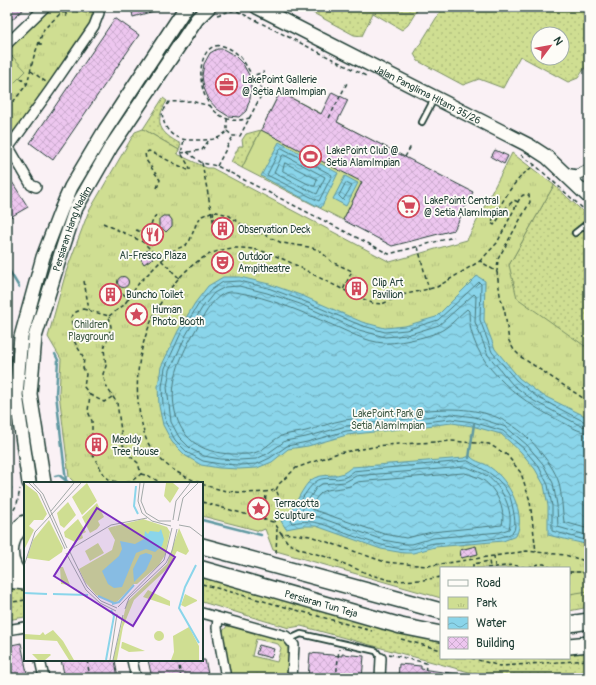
<svg xmlns="http://www.w3.org/2000/svg" width="596" height="685" font-family="Pangolin,sans-serif">
	<style>
		.grass { fill: url(#grass-dots); stroke: #778e63; fill-rule: evenodd }
		.park { fill: url(#park-tufts); stroke: #778e63; fill-rule: evenodd }
		.pitch { fill: #cfde92; stroke: #778e63 }
		.water { fill: url(#water-waves); stroke: #5f98a1 }
		.lines { fill: none; stroke-linecap: round; stroke-linejoin: round }
		.shore { stroke: #4a7a7d; stroke-width: 1 }
		.stream { stroke: #5f98a1; stroke-width: 2.5 }
		.building { fill: url(#building-cross-hatch); stroke: #1f3d34 }
		.lane-casing { stroke: #1f3d34; stroke-width: 8 }
		.street-casing { stroke: #1f3d34; stroke-width: 12 }
		.secondary-casing { stroke: #1f3d34; stroke-width: 16 }
		.primary-casing { stroke: #1f3d34; stroke-width: 18 }
		.path { stroke: #1f3d34; stroke-width: 1.5; stroke-dasharray: 4 3; stroke-linecap: butt }
		.lane { stroke: #fdfcf7; stroke-width: 4.5 }
		.street { stroke: #fdfcf7; stroke-width: 9 }
		.secondary { stroke: #fdfcf7; stroke-width: 13 }
		.primary { stroke: #fdfcf7; stroke-width: 15 }
		.path-bridge { stroke: #1f3d34; stroke-width: 1.5; stroke-dasharray: 4 3; stroke-linecap: butt }
		.labels { text-anchor: middle; stroke-width: 3.5; stroke-linejoin: round; paint-order: stroke }
		.poi-label { font-size: 10px; fill: #1f3d34; stroke: #fdfcf7; text-anchor: start }
		.street-label { font-size: 10px; fill: #1f3d34; stroke: #fdfcf7 }
		.park-label { font-size: 10px; fill: #425d47; stroke: #fdfcf7 }
		.inset-river { fill: none; stroke: #8ad5ea; stroke-width: 2 }
		.inset-road { fill: none; stroke: #a2a9a8; stroke-width: 1 }
		.view { fill: #7b2cbf; fill-opacity: 0.15; stroke: #7b2cbf; stroke-width: 2 }
		.inset-edge { fill: none; stroke: #1f3d34; stroke-width: 2 }
	</style>
	<defs>
		<pattern id="grass-dots" width="8" height="8" patternUnits="userSpaceOnUse"><rect width="8" height="8" fill="#cfde92"/><path d="M2 2h.1M6 6h.1" fill="none" stroke="#b1bf7e" stroke-width="1.8" stroke-linecap="round"/></pattern>
		<pattern id="park-tufts" width="24" height="20" patternUnits="userSpaceOnUse"><rect width="24" height="20" fill="#cfde92"/><path d="M3 7l-1-3M5 7V3M7 7l1-3M15 17l-1-3M17 17v-4M19 17l1-3" fill="none" stroke="#b1bf7e"/></pattern>
		<pattern id="water-waves" width="16" height="10" patternUnits="userSpaceOnUse"><rect width="16" height="10" fill="#8ad5ea"/><path d="M0 5q4-4 8 0t8 0" fill="none" stroke="#70aebe"/></pattern>
		<pattern id="building-cross-hatch" width="8" height="8" patternUnits="userSpaceOnUse"><rect width="8" height="8" fill="#edc6ef"/><path d="M0 0l8 8M0 8l8-8" fill="none" stroke="#cbabce"/></pattern>
	</defs>
	<rect width="100%" height="100%" fill="#faf1f5"/>
	<filter id="ink" filterUnits="userSpaceOnUse"><feTurbulence type="fractalNoise" baseFrequency=".025" numOctaves="2"/><feDisplacementMap in="SourceGraphic" scale="8" xChannelSelector="R" yChannelSelector="G"/><feConvolveMatrix kernelMatrix="1 2 1 2 8 2 1 2 1" color-interpolation-filters="sRGB"/></filter>
	<g filter="url(#ink)">
		<g class="grass">
			<polygon points="302,7 419,7 408,25 402,30 373,13 362,36 354,35"/>
			<path d="M443 7H589V62L578 78 568 82 520 56 503 88 479 79 463 85 418 61 414 54ZM538 34H562V58H538Z"/>
			<path d="M163 98 167 101C153 123 160 133 181 144L179 150 143 129Z"/>
			<polygon points="261,130 242,168 231,162 239,146 243,146 242,140 246,134"/>
			<polygon points="554,185 589,217 589,397 561,380 501,275 509,265"/>
			<polygon points="202,576 441,641 441,658 569,658 569,654 589,652 589,674 491,678 301,626 289,628 202,602"/>
			<polygon points="7,585 25,587 25,617 7,620"/>
		</g>
		<g class="park">
			<polygon points="53,7 89,7 94,13 93,19 19,127 15,131 8,132 7,50"/>
			<polygon points="143,129 179,150 177,154 207,168 212,168 390,262 467,240 512,153 554,185 509,265 517,298 589,349 589,607 569,611 569,568 441,568 441,598 276,551 273,550 265,529 260,531 202,516 202,483 75,483 69,477 59,393 61,359 48,337 66,272 88,213 135,132"/>
			<path d="M228 625H235L283 640C292 648 287 666 286 678H230L222 636 223 631ZM256 639 278 644 281 648 277 662 252 656Z"/>
		</g>
		<g class="pitch">
			<polygon points="12,56 26,71 12,85 7,79 7,62"/>
			<polygon points="280,92 381,145 343,220 242,168"/>
			<polygon points="569,572 581,572 589,575 589,591 569,594"/>
		</g>
		<g class="water">
			<polygon points="279,142 338,173 321,208 261,176"/>
			<polygon points="345,176 358,183 346,206 333,199"/>
			<polygon points="477,276 485,281 484,320 495,349 519,378 540,394 589,418 589,545 548,535 548,506 544,485 535,469 521,452 501,434 472,426 452,423 347,435 308,446 288,449 272,462 257,468 239,469 219,468 201,465 186,456 172,442 163,425 159,406 158,386 161,367 178,331 195,303 208,286 223,277 240,277 269,284 303,296 362,322 385,328 405,326 436,317"/>
			<path d="M470 456C476 463 484 462 491 468 509 480 527 515 516 536L503 541 435 547 413 553H404L381 549 316 526H302L286 529 281 521C283 520 288 518 289 516 293 508 304 485 311 480 321 473 331 477 341 474 345 473 349 469 352 467L464 458Z"/>
		</g>
		<g class="lines">
			<g class="shore">
				<polygon points="282,148 332,175 319,201 267,175 280,149"/>
				<polygon points="284,155 325,177 317,194 274,173 282,156"/>
				<polygon points="285,163 317,179 315,186 312,186 283,171"/>
				<polygon points="346,183 352,186 343,200 339,196"/>
				<polyline points="589,422 583,421 537,397 516,380 492,352 480,320 481,284 479,282 438,320 406,330 385,332 360,325 301,300 268,288 240,281 223,282 211,290 198,305 181,333 165,368 162,387 163,405 166,423 175,440 188,453 203,461 220,464 239,465 257,464 270,458 287,446 307,442 346,431 451,419 473,422 503,431 524,449 539,467 548,485 552,506 552,531 589,541"/>
				<polyline points="589,427 581,426 534,401 512,384 488,355 475,322 476,296 474,294 439,325 407,335 385,337 359,330 300,304 267,293 239,286 225,287 214,293 202,308 186,335 170,370 167,387 171,422 179,437 191,449 204,456 220,459 239,460 256,459 267,454 285,441 306,437 346,426 451,414 475,417 506,427 527,445 543,464 553,483 557,505 558,527 589,536"/>
				<path d="M589 433C578 432 568 425 558 420 517 399 468 362 469 311L467 309C459 315 453 324 444 329 434 336 397 344 384 343 366 342 347 331 330 324 304 313 279 302 251 295 243 294 233 290 225 293 211 299 203 318 195 331 182 353 170 379 174 406 179 438 200 453 232 454 239 454 247 455 254 453 266 450 273 438 284 435 291 433 299 433 306 431 319 428 331 422 344 420 359 418 373 417 388 415 445 407 498 399 538 449 546 459 555 470 559 483 562 496 562 509 564 522L589 529"/>
				<path d="M468 461C487 472 499 475 510 497 512 503 518 528 513 532 504 541 450 542 435 543 425 544 417 550 406 549 387 548 368 541 350 535 328 527 317 518 292 523L291 522C295 511 308 483 321 479 328 477 336 480 343 478 347 477 351 473 354 471Z"/>
				<path d="M467 467C473 470 481 472 487 476 502 487 514 510 509 529L500 532 433 538 412 544H405L383 540 318 517 299 515 316 488 322 484 345 482 356 476Z"/>
				<path d="M465 473C471 475 478 477 483 480 496 489 506 509 502 525L432 532 406 538 384 534 311 509C322 479 335 496 358 482Z"/>
			</g>
			<g class="stream">
				<polyline points="7,267 19,287"/>
				<polyline points="55,354 58,360 56,394 66,481"/>
				<polyline points="469,458 474,424"/>
				<polyline points="55,476 59,475 69,483"/>
				<polyline points="7,494 11,488"/>
				<polyline points="202,520 261,535"/>
			</g>
		</g>
		<g class="building">
			<polygon points="7,7 26,7 10,21 7,17"/>
			<polygon points="131,7 160,7 161,9 133,17"/>
			<polygon points="115,18 139,35 53,160 30,143"/>
			<polygon points="217,49 223,49 234,55 243,64 249,75 251,87 250,99 246,111 239,117 228,116 217,109 209,100 204,88 202,76 204,64 210,53"/>
			<polygon points="280,92 321,114 332,92 348,100 337,122 473,192 454,230 392,246 343,220 362,182 261,130"/>
			<polygon points="495,150 508,156 504,164 491,157"/>
			<polygon points="7,174 28,207 7,219"/>
			<polygon points="163,216 169,216 172,220 172,226 166,232 163,229 159,229 159,219"/>
			<polygon points="224,218 227,235 220,236 217,219"/>
			<polygon points="148,250 153,258 144,264 139,256"/>
			<circle cx="123" cy="282" r="5.5"/>
			<circle cx="110" cy="294" r="5.5"/>
			<polygon points="476,546 478,554 461,558 460,550"/>
			<polygon points="21,643 28,678 7,678 7,646"/>
			<polygon points="259,645 274,649 271,658 256,654"/>
			<polygon points="310,653 342,656 342,654 364,656 362,678 308,678"/>
			<polygon points="61,660 115,660 118,678 65,678"/>
			<polygon points="148,660 205,660 209,678 152,678"/>
			<polygon points="399,664 421,666 421,669 457,674 457,678 398,678"/>
		</g>
		<g class="lines">
			<defs>
				<g id="lane">
					<polyline points="422,122 434,99"/>
					<polyline points="575,233 589,222"/>
					<polyline points="290,639 301,634 376,651 381,658"/>
				</g>
				<g id="street">
					<polyline points="7,44 45,7"/>
					<polyline points="7,144 31,185 36,187"/>
					<polyline points="9,147 50,90 94,26 99,13 97,7"/>
					<polyline points="564,173 577,175 589,169"/>
					<polyline points="202,613 286,636 294,645 292,678"/>
					<polyline points="218,618 217,628 226,678"/>
					<polyline points="7,630 25,627"/>
					<polyline points="40,660 44,678"/>
					<polyline points="132,660 136,678"/>
					<polyline points="380,678 381,658"/>
				</g>
				<g id="secondary">
					<path id="s1" d="M257 7 530 146 547 157 589 197"/>
					<polyline points="29,483 16,395 21,337 43,257 61,210 71,187 105,130 186,7"/>
					<path id="s2" d="M44 483 30 394 35 337 63 247 76 208 111 147 197 19 209 7"/>
				</g>
				<g id="primary">
					<path d="M25 523C6 538 5 565 25 580"/>
					<polyline points="202,546 441,611"/>
					<path id="s3" d="M202 569 401 626 441 634"/>
					<polyline points="7,580 25,582"/>
					<polyline points="569,624 589,621"/>
					<polyline points="569,646 589,644"/>
				</g>
			</defs>
			<use href="#lane" class="lane-casing"/>
			<use href="#street" class="street-casing"/>
			<use href="#secondary" class="secondary-casing"/>
			<use href="#primary" class="primary-casing"/>
			<g class="path">
				<polyline points="66,13 66,17"/>
				<polyline points="217,15 235,10 368,77"/>
				<polyline points="38,43 43,45"/>
				<polyline points="31,71 46,82"/>
				<polyline points="249,77 264,72"/>
				<polyline points="20,78 27,84"/>
				<path d="M211 106 190 101 169 102 162 113C165 136 178 141 199 140 210 140 219 140 227 131V118"/>
				<path d="M250 118C245 119 238 121 232 120 191 113 192 34 226 47 247 55 248 77 264 90 268 93 273 95 277 97"/>
				<polyline points="329,118 347,83"/>
				<polyline points="11,129 10,106 27,84 34,56 44,29 61,13 77,11 90,13"/>
				<polyline points="227,131 233,136 240,136 264,90"/>
				<polyline points="187,152 202,163 217,166 389,254 454,237"/>
				<polyline points="181,153 202,150 209,140"/>
				<polyline points="521,155 535,165 589,214"/>
				<polyline points="405,157 411,146"/>
				<polyline points="217,166 233,136"/>
				<polyline points="157,188 160,180 146,160 145,153 149,151 190,171 190,168 181,153 184,140"/>
				<path d="M518 202 514 200 507 207 494 225 491 223C504 199 512 181 535 165"/>
				<polyline points="213,211 217,234 219,233"/>
				<polyline points="103,223 143,242 179,278"/>
				<polyline points="136,230 146,234 157,213"/>
				<polyline points="418,247 429,290"/>
				<polyline points="480,261 497,243 520,198 523,195 529,195 530,202 498,259 497,271"/>
				<polyline points="84,281 89,310"/>
				<polyline points="118,288 129,300"/>
				<polyline points="115,292 120,286"/>
				<polygon points="83,309 109,316 111,327 104,349 106,366 103,374 106,386 117,403 123,445 129,455 138,463 141,474 130,482 121,483 110,480 105,476 92,454 92,421 88,411 90,395 84,387 86,374 83,368 84,358 74,341 71,317 76,312"/>
				<polyline points="109,316 124,305 139,283 170,252 186,245 190,240 197,222 202,216 213,211 228,215 241,224 282,243 309,247 319,250 332,262 352,271 343,290"/>
				<polyline points="90,395 104,402 112,397"/>
				<polyline points="141,474 149,476 161,483"/>
				<path d="M200 483C180 475 165 467 152 449 146 442 144 433 142 424 129 373 144 317 179 278 197 259 215 247 242 248 271 249 300 268 326 281 341 289 357 296 372 303L382 304 402 295 437 287 480 261 497 272 500 295 505 313 509 341 514 350 521 357 589 402"/>
				<path d="M202 484C225 493 252 495 276 490 283 503 278 509 274 522L281 533 310 536 385 562 427 566 527 551 565 555 589 562"/>
				<polyline points="276,490 279,484 296,468 338,453 385,445 451,441 489,444 507,455 521,473 530,501 536,552"/>
				<polyline points="202,502 273,522"/>
				<polyline points="264,521 266,493"/>
				<polyline points="7,522 17,504 20,489"/>
				<polyline points="281,533 288,543 300,549 330,558 371,575 393,581 423,580 441,577"/>
				<polyline points="276,553 277,529"/>
				<polyline points="494,556 495,566"/>
				<polyline points="473,568 473,564 489,561 490,567"/>
				<polyline points="487,568 513,565 527,568 539,564 544,564 551,568"/>
				<polyline points="569,572 581,572 589,575"/>
				<polyline points="202,584 372,631"/>
				<polyline points="7,603 25,600"/>
				<polyline points="401,639 441,650"/>
				<polyline points="389,654 426,663 425,678"/>
				<polyline points="471,658 500,666 589,660"/>
				<polyline points="87,660 90,678"/>
				<polyline points="178,660 181,678"/>
				<polyline points="336,678 339,649"/>
			</g>
			<use href="#lane" class="lane"/>
			<use href="#street" class="street"/>
			<use href="#secondary" class="secondary"/>
			<use href="#primary" class="primary"/>
			<polyline class="path-bridge" points="202,163 216,236"/>
		</g>
	</g>
	<defs>
		<symbol id="office-ring" viewBox="-11 -11 22 22"><circle r="9.5" fill="#fdfcf7" stroke="#d1495b" stroke-width="1.5"/><path d="M-6-3h4V-5.5h4V-3h4V5H-6ZM-1-4.5V-3h2v-1.5ZM-6 0V1H6V0Z" fill="#d1495b"/></symbol>
		<symbol id="stadium-ring" viewBox="-11 -11 22 22"><circle r="9.5" fill="#fdfcf7" stroke="#d1495b" stroke-width="1.5"/><path d="M0-5a6.5 5 0 1 0 0 10a6.5 5 0 1 0 0-10ZM-3.5-1.8h7v3.6h-7Z" fill="#d1495b"/></symbol>
		<symbol id="supermarket-ring" viewBox="-11 -11 22 22"><circle r="9.5" fill="#fdfcf7" stroke="#d1495b" stroke-width="1.5"/><path d="M-6-5.5h2.5l.6 2H6L4.5 2H-2.5L-4.4-4H-6ZM-1.5 3.2a1.3 1.3 0 1 0 .1 0ZM3 3.2a1.3 1.3 0 1 0 .1 0Z" fill="#d1495b"/></symbol>
		<symbol id="building-ring" viewBox="-11 -11 22 22"><circle r="9.5" fill="#fdfcf7" stroke="#d1495b" stroke-width="1.5"/><path d="M-4-6H4V6H1V3H-1V6H-4ZM-2.5-4.3h1.7v1.8h-1.7ZM.8-4.3h1.7v1.8H.8ZM-2.5-1h1.7V.8h-1.7ZM.8-1h1.7V.8H.8Z" fill="#d1495b"/></symbol>
		<symbol id="restaurant-ring" viewBox="-11 -11 22 22"><circle r="9.5" fill="#fdfcf7" stroke="#d1495b" stroke-width="1.5"/><path d="M-5-6h1v4h1v-4h1v4h1v-4h1v5L-1.5 .5V6h-2V.5L-5-1ZM5-6V6H3V1.5H1.5Q1.5-4 5-6Z" fill="#d1495b"/></symbol>
		<symbol id="theatre-ring" viewBox="-11 -11 22 22"><circle r="9.5" fill="#fdfcf7" stroke="#d1495b" stroke-width="1.5"/><path d="M-5-5.5Q0-4 5-5.5V0Q5 5 0 6Q-5 5-5 0ZM-3.3-2.5H-1v1.5H-3.3ZM1-2.5H3.3v1.5H1ZM-2.8 1Q0 5.5 2.8 1Z" fill="#d1495b"/></symbol>
		<symbol id="sight-ring" viewBox="-11 -11 22 22"><circle r="9.5" fill="#fdfcf7" stroke="#d1495b" stroke-width="1.5"/><path d="M0-6L1.8-2.2L6-1.7L2.9 1.2L3.7 5.4L0 3.3L-3.7 5.4L-2.9 1.2L-6-1.7L-1.8-2.2Z" fill="#d1495b"/></symbol>
	</defs>
	<g fill-rule="evenodd">
		<use href="#office-ring" x="214" y="72" width="25" height="25"/>
		<use href="#stadium-ring" x="298" y="144" width="25" height="25"/>
		<use href="#supermarket-ring" x="396" y="194" width="25" height="25"/>
		<use href="#building-ring" x="210" y="216" width="25" height="25"/>
		<use href="#restaurant-ring" x="140" y="222" width="25" height="25"/>
		<use href="#theatre-ring" x="210" y="250" width="25" height="25"/>
		<use href="#building-ring" x="344" y="276" width="25" height="25"/>
		<use href="#building-ring" x="98" y="282" width="25" height="25"/>
		<use href="#sight-ring" x="124" y="302" width="25" height="25"/>
		<use href="#building-ring" x="84" y="432" width="25" height="25"/>
		<use href="#sight-ring" x="246" y="496" width="25" height="25"/>
	</g>
	<g class="labels">
		<g class="poi-label">
			<text x="242" y="83">LakePoint Gallerie<tspan x="242" dy="12">@ Setia AlamImpian</tspan></text>
			<text x="326" y="154">LakePoint Club @<tspan x="326" dy="12">Setia AlamImpian</tspan></text>
			<text x="424" y="204">LakePoint Central<tspan x="424" dy="12">@ Setia AlamImpian</tspan></text>
			<text x="238" y="233">Observation Deck</text>
			<text x="153" y="259" text-anchor="middle">Al-Fresco Plaza</text>
			<text x="238" y="260">Outdoor<tspan x="238" dy="12">Ampitheatre</tspan></text>
			<text x="372" y="286">Clip Art<tspan x="372" dy="12">Pavilion</tspan></text>
			<text x="126" y="298">Buncho Toilet</text>
			<text x="152" y="313">Human<tspan x="152" dy="12">Photo Booth</tspan></text>
			<text x="112" y="443">Meoldy<tspan x="112" dy="12">Tree House</tspan></text>
			<text x="274" y="507">Terracotta<tspan x="274" dy="12">Sculpture</tspan></text>
		</g>
		<g class="street-label">
			<text dy="4" stroke="none"><textPath href="#s1" startOffset="192">Jalan Panglima Hitam 35/26</textPath></text>
			<text dy="4" stroke="none"><textPath href="#s2" startOffset="262">Persiaran Hang Nadim</textPath></text>
			<text dy="4" stroke="none"><textPath href="#s3" startOffset="124">Persiaran Tun Teja</textPath></text>
		</g>
		<g class="park-label">
			<text x="91" y="328">Children<tspan x="91" dy="12">Playground</tspan></text>
			<text x="388" y="417">LakePoint Park @<tspan x="388" dy="12">Setia AlamImpian</tspan></text>
		</g>
	</g>
	<g transform="translate(24 482)">
		<rect width="179" height="179" fill="#faf1f5"/>
		<path d="M0 1 13 11 23 32 19 38H10L5 44 10 48 0 68ZM63 1 73 19 58 33 48 15ZM142 1H149L155 6 146 21 140 14ZM44 20 52 33 40 46 36 43 33 31ZM73 21 80 35 74 39 76 43 73 47 66 51 58 35ZM54 37 62 50 58 52 59 56 51 60 41 55 40 50ZM25 38 39 66 38 70 25 79 3 76 9 58ZM116 38 121 46 108 60 96 56 91 44ZM155 46 165 69 162 73 153 69 144 86 110 118 99 145 93 178H89L103 120 143 82ZM130 154a5 5 0 1 1 10 0a5 5 0 1 1-10 0ZM98 160H99L121 169 105 170 97 166Z" fill="#cfde92"/>
		<path d="M165 145 175 164V178H147L150 170 149 154Z" fill="#cfde92"/>
		<path d="M119 37 143 45 146 50 141 73 135 83 113 102H110L94 119 90 121 72 113 61 100 55 87 88 68 91 58 84 46 91 44 97 55 101 56 115 50 111 40ZM36 85H39L46 103 37 102ZM124 108 146 119V124L119 115ZM161 112 173 118V119L161 125 157 123ZM29 148 39 159 50 178H45L33 159 0 157V152L16 153 19 150 21 153ZM8 172H26L27 173 21 178H14Z" fill="#cfde92"/>
		<path d="M74 61 80 71 66 79 61 69Z" fill="#cfde92"/>
		<path d="M137 47 140 57 138 64 131 70 122 67 112 71 98 105 90 106 84 102 78 89 95 74 98 67 96 59 111 62 120 57 121 49 124 52 126 49 135 50ZM122 71 128 73V75L122 88 110 100 109 87 116 73Z" fill="#8ad5ea"/>
		<path class="inset-river" d="M112 4 110 24 114 32M172 83 161 105 155 126 175 161M0 111 23 112M29 112 64 113M74 114 90 121M88 122 95 120 110 103M82 178 90 134 87 128"/>
		<path class="inset-road" d="M5 1 16 12 41 67M9 1 19 12 43 66M116 1 114 19 118 31 128 39 147 44M120 1 117 19 122 31 135 39H147M27 29 50 1M149 38 152 19 166 1M154 39 159 16 174 1M155 43 166 45 179 55M45 68 87 43 123 36M46 70 63 105 77 119 93 126M42 71 62 108 76 121 92 129M0 84 11 50 57 1M94 125 140 78 148 46M101 127 105 116 142 81 148 69 153 47M86 178 93 132M89 178 99 133"/>
		<path class="view" d="M73 26 151 75 109 144 30 94Z"/>
		<rect width="179" height="179" class="inset-edge"/>
	</g>
	<rect width="596" height="685" fill="none" stroke="#fdfcf7" stroke-width="24"/>
	<rect x="12" y="12" width="572" height="661" fill="none" stroke="#1f3d34" stroke-width="1.5" filter="url(#ink)"/>
	<rect x="440" y="567" width="130" height="92" fill="#fdfcf7" stroke="#a4b0a9"/>
	<rect x="448" y="580" width="20" height="6" fill="#fdfcf7" stroke="#a4b0a9"/>
	<text x="476" y="587" font-size="12" fill="#1f3d34">Road</text>
	<rect x="448" y="597" width="20" height="12" fill="url(#park-tufts)" stroke="#a4b0a9"/>
	<text x="476" y="607" font-size="12" fill="#1f3d34">Park</text>
	<rect x="448" y="617" width="20" height="12" fill="url(#water-waves)" stroke="#a4b0a9"/>
	<text x="476" y="627" font-size="12" fill="#1f3d34">Water</text>
	<rect x="448" y="637" width="20" height="12" fill="url(#building-cross-hatch)" stroke="#a4b0a9"/>
	<text x="476" y="647" font-size="12" fill="#1f3d34">Building</text>
	<g transform="translate(550 46) rotate(58)"><circle r="19" fill="#fdfcf7" stroke="#a4b0a9"/>
	<path d="M0-3L7 15L0 10L-7 15Z" fill="#d1495b"/>
	<text y="-6" font-size="11" font-weight="bold" text-anchor="middle" fill="#1f3d34">N</text>
	</g>
</svg>
